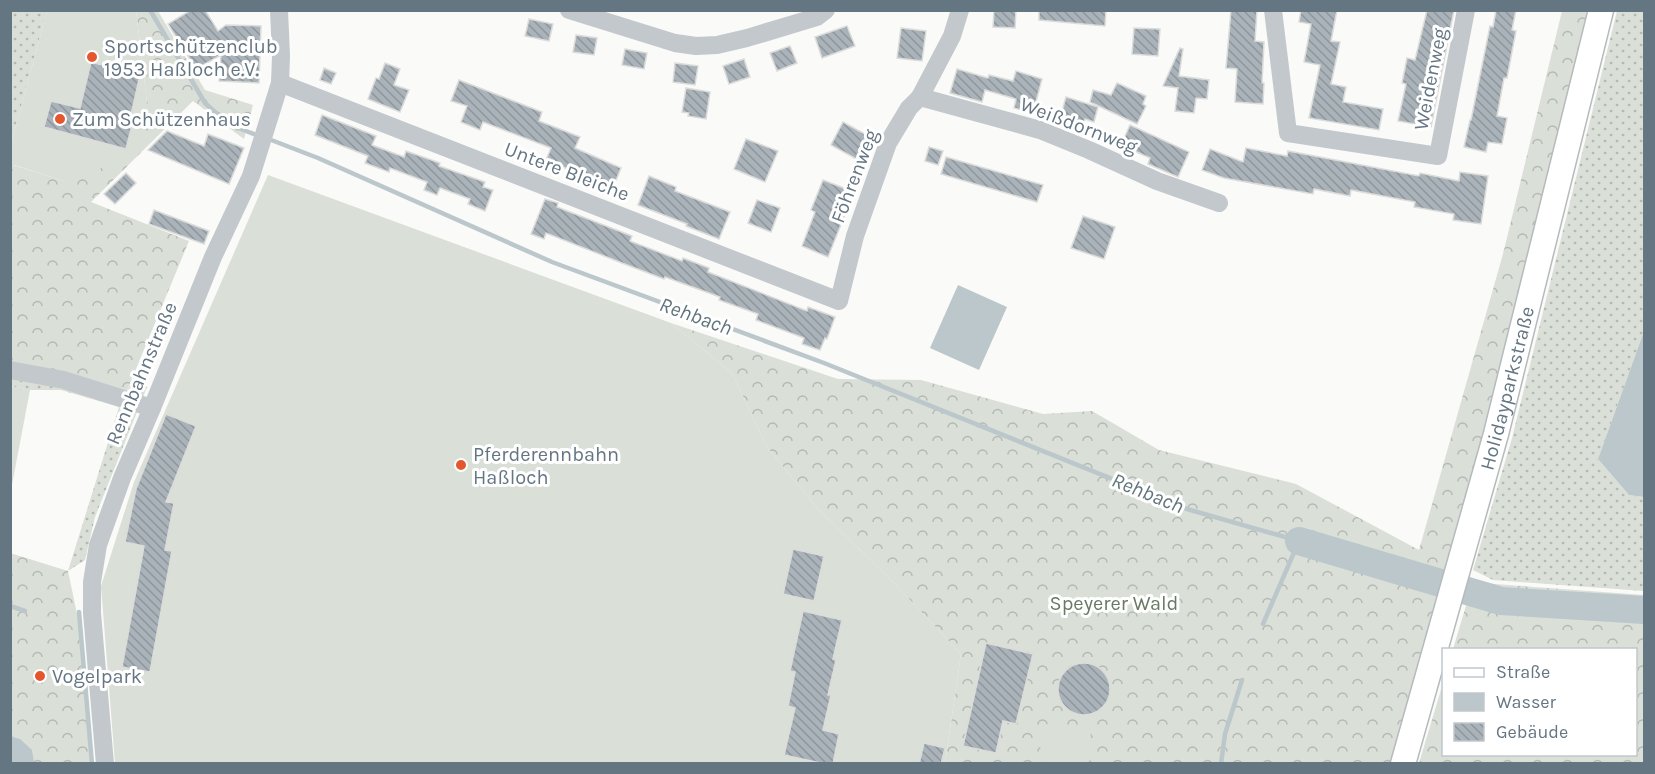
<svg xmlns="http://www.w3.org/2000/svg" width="1655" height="774" font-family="Karla,sans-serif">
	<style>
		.grass { fill: url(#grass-dots) }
		.forest { fill: url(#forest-crowns) }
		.garden { fill: #dadfd7 }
		.water { fill: #bbc7cb }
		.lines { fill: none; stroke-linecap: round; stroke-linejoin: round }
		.stream { stroke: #bbc7cb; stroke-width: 4.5 }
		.river { stroke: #bbc7cb; stroke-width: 28 }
		.building { fill: url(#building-back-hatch); stroke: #dcdcda; stroke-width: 1.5 }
		.major-casing { stroke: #b5babe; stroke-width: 27 }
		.minor { stroke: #c3c8cc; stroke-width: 18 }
		.major { stroke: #fff; stroke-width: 24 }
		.poi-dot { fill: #e4572e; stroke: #fff; stroke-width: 2 }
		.labels { text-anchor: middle; stroke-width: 6; stroke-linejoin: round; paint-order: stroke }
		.poi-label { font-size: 20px; fill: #657683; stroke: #fff; text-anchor: start }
		.street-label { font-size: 20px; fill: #657683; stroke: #fff }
		.park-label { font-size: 20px; fill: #687a64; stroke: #fff }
		.water-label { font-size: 21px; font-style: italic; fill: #60757c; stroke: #fff }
	</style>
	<defs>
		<pattern id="grass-dots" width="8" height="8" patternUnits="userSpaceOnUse" patternTransform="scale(1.5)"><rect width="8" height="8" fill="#dadfd7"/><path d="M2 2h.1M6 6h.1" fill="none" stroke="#b4b9b4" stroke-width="1.8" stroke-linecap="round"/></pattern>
		<pattern id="forest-crowns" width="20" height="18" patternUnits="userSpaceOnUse" patternTransform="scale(1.5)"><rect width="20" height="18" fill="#dadfd7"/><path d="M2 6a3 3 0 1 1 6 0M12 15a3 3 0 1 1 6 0" fill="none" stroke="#b4b9b4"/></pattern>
		<pattern id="building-back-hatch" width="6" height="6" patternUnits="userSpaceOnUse" patternTransform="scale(1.5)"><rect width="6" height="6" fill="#aab3b9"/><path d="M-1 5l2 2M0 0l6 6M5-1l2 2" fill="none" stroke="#8e969c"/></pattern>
	</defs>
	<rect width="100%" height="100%" fill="#fafaf8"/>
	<g class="grass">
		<polygon points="11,11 47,11 11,144"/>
		<polygon points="1617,11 1644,11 1644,331 1598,459 1629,495 1644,497 1644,591 1493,580 1473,570 1512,438"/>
		<polygon points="10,365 126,393 132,380 147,387 95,517 85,560 68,571 119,407 61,390 30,390 11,386"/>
	</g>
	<g class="forest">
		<polygon points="136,11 158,11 205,90 253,105 244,139 193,101 91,202 189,241 126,393 11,365 11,171 13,165 64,181 147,102"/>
		<polygon points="1562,11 1590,11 1451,566 1420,661 1391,763 945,763 961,654 892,581 817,508 767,447 732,373 671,323 838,379 921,380 1043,414 1092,411 1159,450 1296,484 1419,550 1503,254"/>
		<polygon points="10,553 68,571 78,619 93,763 11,763"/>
		<polygon points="1474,579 1494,584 1644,595 1644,763 1419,763 1443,683 1444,754 1636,754 1636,650 1453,649"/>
	</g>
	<g class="garden">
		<polygon points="47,11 136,11 147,102 131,158 64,181 14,165 11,171 11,144"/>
		<polygon points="268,175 671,323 732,373 767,447 817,508 892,581 961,654 945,763 115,763 101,586 134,482"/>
		<polygon points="11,386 30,390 11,490 10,386"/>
		<polygon points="1041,724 1091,726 1089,763 1040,763"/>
	</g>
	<g class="water">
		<polygon points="958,285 1007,307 979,370 930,348"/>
		<polygon points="1644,331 1644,497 1629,495 1598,459"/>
		<polygon points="13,737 20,739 32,750 34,763 11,763 11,738"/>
	</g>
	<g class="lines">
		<g class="stream">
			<polyline points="150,10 205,103 228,124 259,136"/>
			<polyline points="266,138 318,158 552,262 824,363 1187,509 1299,541 1263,624"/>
			<polyline points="10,606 25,611"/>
			<polyline points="79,612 92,764"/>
			<polyline points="1221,764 1225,734 1242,680"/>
		</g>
		<polyline class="river" points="1299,541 1501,601 1644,610"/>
	</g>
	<g class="building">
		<polygon points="191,10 205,10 218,31 226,25 261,26 259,83 219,81 221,55 196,69 168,24"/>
		<polygon points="994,10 1016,10 1015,28 993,27"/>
		<polygon points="1039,10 1106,10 1105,26 1039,20"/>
		<polygon points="1231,10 1257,10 1255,41 1264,42 1262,83 1264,83 1263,104 1235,102 1237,69 1226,68"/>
		<polygon points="1301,10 1337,10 1331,41 1340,42 1331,84 1346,87 1343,102 1383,109 1379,130 1309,118 1320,65 1304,62 1311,24 1299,22"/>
		<polygon points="1427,10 1454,10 1431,127 1398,121 1406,84 1402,83 1407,58 1415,60"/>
		<polygon points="1496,10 1516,10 1512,30 1516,31 1507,78 1504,78 1497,116 1507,118 1502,144 1488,142 1486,152 1464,147 1470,120 1471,120 1490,26 1493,27"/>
		<polygon points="529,19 553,24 549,41 525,36"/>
		<polygon points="847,26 855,46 822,58 815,37"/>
		<polygon points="901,28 926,31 922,61 897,58"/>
		<polygon points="1134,28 1160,29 1158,56 1132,54"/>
		<polygon points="576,35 597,38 594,55 573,52"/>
		<polygon points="790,46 797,63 777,71 770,53"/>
		<polygon points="1180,48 1183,49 1179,76 1209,80 1207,99 1196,98 1194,113 1175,111 1178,88 1163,86"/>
		<polygon points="625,49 647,53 644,69 622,65"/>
		<polygon points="744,59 750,77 729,84 723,66"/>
		<polygon points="91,62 140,75 129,124 132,125 126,149 44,127 51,101 80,108"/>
		<polygon points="385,63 400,69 394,85 409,90 400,112 368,99 376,78 379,79"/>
		<polygon points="675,63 698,66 695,85 673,82"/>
		<polygon points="324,68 336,73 331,84 320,80"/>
		<polygon points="957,69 988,78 989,75 1013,81 1016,71 1042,79 1033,113 1014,108 1016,99 985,90 982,102 950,93"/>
		<polygon points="459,80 542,112 539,121 580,137 575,148 621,168 610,195 579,182 582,175 546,160 551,148 483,122 480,130 461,122 467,106 451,101"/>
		<polygon points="1117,83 1146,96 1143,104 1146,106 1137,124 1090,102 1093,90 1111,95"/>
		<polygon points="686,88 710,92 706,119 688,116 689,113 682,112"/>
		<polygon points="1066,97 1098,107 1094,122 1085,119 1081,132 1058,125"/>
		<polygon points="322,115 376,136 372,145 404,157 406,151 440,163 439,166 485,182 483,187 493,190 485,211 468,204 470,199 440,188 437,195 424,190 427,182 390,168 389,172 365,163 368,156 315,135"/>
		<polygon points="843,122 872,138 860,161 831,145"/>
		<polygon points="1130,125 1189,152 1178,177 1148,164 1150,158 1121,145"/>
		<polygon points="167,131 204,146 208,134 244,148 229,184 148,150"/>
		<polygon points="746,139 778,151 765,182 734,169"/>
		<polygon points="929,147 943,151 938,165 925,161"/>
		<polygon points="1246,148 1287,156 1288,151 1419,176 1420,173 1459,181 1460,172 1488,176 1481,224 1453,220 1454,214 1414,207 1415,202 1351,190 1350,196 1314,189 1313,194 1224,178 1202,170 1210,149 1243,162"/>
		<polygon points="946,157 1043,185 1037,202 941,174"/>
		<polygon points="126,173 136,183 115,204 104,194"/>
		<polygon points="649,176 676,187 675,191 730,212 719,239 686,226 687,224 638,205"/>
		<polygon points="823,180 854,192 828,257 802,246 815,212 811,210"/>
		<polygon points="545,199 558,203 557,207 632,236 630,241 682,261 683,258 709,268 708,272 807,311 808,307 835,317 827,339 825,338 820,350 802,344 804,338 756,320 758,314 719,300 720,297 665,277 664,279 622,263 546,233 544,239 531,234"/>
		<polygon points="757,200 780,208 771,232 748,223"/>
		<polygon points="154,210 209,231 204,244 149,224"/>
		<polygon points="1083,216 1115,227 1104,259 1071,248"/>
		<polygon points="166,414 196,426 166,502 174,503 165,550 172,551 150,672 122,667 144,546 125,542 136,489"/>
		<polygon points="793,549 824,556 814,601 783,594"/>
		<polygon points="803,611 842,620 833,659 836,660 828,695 831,695 823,730 839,734 833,764 825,764 784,755 795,708 788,706 795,672 790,671"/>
		<polygon points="986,643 1033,654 1016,724 1003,721 996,753 963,746"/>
		<circle cx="1084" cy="689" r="26"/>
		<polygon points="924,743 945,748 941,764 919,764"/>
	</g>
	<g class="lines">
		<defs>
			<g id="major">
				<path id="s1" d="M1403 764 1496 434 1601 10"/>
			</g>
		</defs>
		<use href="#major" class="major-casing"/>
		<g class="minor">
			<polyline points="569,10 675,43 696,46 717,45 747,38 817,17 826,10"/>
			<polyline points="1273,10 1288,133 1438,156 1466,10"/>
			<polyline points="280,83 839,301 855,236 888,143 909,108 920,97 952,36 960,10"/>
			<polyline points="920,97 1040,130 1089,150 1157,181 1219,203"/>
			<polyline points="10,370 64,380 152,408"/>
			<polyline points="105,764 92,613 92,582 98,545 122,478 152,408 213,257 251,176 280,83 281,56 279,10"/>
		</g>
		<use href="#major" class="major"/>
	</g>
	<g class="poi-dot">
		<circle cx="92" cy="57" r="6"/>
		<circle cx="60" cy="119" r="6"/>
		<circle cx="461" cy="465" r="6"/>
		<circle cx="40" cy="676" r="6"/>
	</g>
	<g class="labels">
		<g class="poi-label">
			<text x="104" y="53">Sportschützenclub<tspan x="104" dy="23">1953 Haßloch e.V.</tspan></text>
			<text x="72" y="126">Zum Schützenhaus</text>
			<text x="473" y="461">Pferderennbahn<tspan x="473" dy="23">Haßloch</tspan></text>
			<text x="52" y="683">Vogelpark</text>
		</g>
		<g class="street-label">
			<text transform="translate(1430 79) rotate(-79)" y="7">Weidenweg</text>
			<text transform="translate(1079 125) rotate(21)" y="7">Weißdornweg</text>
			<text transform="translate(567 171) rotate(21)" y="7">Untere Bleiche</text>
			<text transform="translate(854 176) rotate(-69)" y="7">Föhrenweg</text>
			<text transform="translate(141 373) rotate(-67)" y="7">Rennbahnstraße</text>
			<text dy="7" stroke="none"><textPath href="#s1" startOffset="390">Holidayparkstraße</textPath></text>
		</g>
		<g class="park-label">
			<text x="1114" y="610">Speyerer Wald</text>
		</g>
		<g class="water-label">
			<text transform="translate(696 316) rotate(20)" y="7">Rehbach</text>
			<text transform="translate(1148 493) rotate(22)" y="7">Rehbach</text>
		</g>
	</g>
	<rect width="1655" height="774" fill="none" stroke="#657683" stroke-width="24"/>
	<rect x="1442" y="648" width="195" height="108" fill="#ffffff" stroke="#c1c8cd" stroke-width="1.5"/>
	<rect x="1454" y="668" width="30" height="9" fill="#ffffff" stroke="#c1c8cd" stroke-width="1.5"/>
	<text x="1496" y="678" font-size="18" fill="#657683">Straße</text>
	<rect x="1454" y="693" width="30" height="18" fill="#bbc7cb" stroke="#c1c8cd" stroke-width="1.5"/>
	<text x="1496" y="708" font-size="18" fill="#657683">Wasser</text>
	<rect x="1454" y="723" width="30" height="18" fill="url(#building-back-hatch)" stroke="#c1c8cd" stroke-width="1.5"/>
	<text x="1496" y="738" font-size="18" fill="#657683">Gebäude</text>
</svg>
